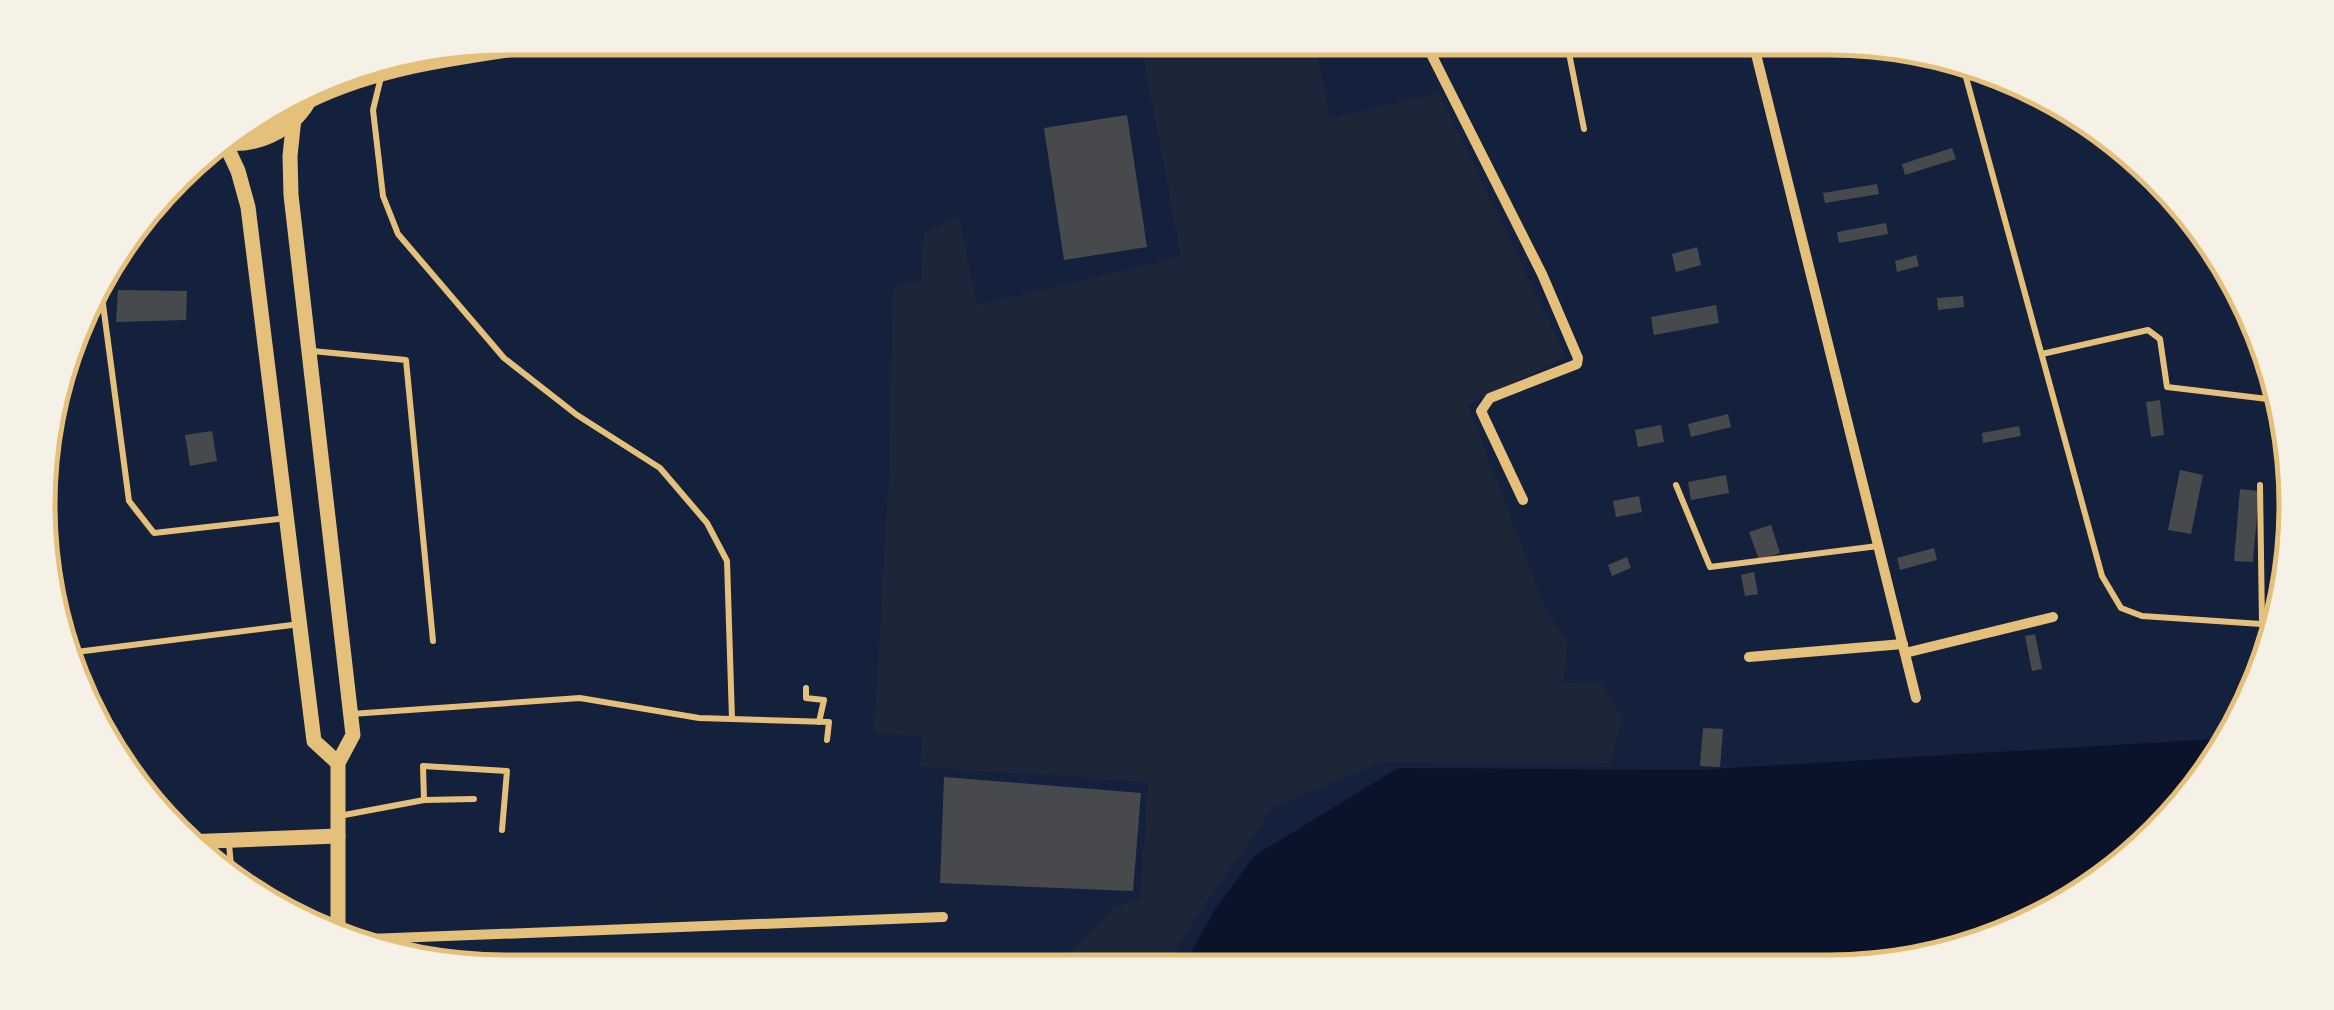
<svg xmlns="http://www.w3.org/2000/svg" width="2334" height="1010" font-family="Bitter,serif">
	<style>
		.green { fill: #1d2539 }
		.water { fill: #0b132b }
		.building { fill: #48494c }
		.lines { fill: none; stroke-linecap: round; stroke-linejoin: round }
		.service { stroke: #e5c07b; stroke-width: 6 }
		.minor { stroke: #e5c07b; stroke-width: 10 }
		.tertiary { stroke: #e5c07b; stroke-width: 15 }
		.trunk { stroke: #e5c07b; stroke-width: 20 }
		.rim { fill: none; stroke: #e5c07b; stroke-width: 5 }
	</style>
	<rect width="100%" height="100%" fill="#14213d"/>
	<polygon class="green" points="1140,38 1314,38 1330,118 1439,93 1566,357 1468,405 1547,613 1568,642 1563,683 1601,682 1623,718 1610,763 1383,762 1273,807 1160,971 1050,971 1114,907 1140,900 1148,782 919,767 923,737 874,733 889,472 893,287 921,280 924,233 959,216 977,305 1181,257"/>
	<polygon class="water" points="2231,738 2217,765 2114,876 2008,937 1891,968 1180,971 1214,911 1254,856 1398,768 1698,770"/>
	<g class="building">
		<polygon points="1127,115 1147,247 1064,260 1044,128"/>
		<polygon points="1952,148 1956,159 1905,175 1902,164"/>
		<polygon points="1877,184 1879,194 1825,203 1823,193"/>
		<polygon points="1886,223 1888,234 1839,243 1837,232"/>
		<polygon points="1697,247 1701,265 1676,272 1672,254"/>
		<polygon points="1916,255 1919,266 1897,272 1895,261"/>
		<polygon points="118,290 187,291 186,320 116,322"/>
		<polygon points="1963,296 1964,307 1938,310 1937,298"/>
		<polygon points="1716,305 1719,323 1654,335 1651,317"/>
		<polygon points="2160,400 2164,435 2151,437 2146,402"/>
		<polygon points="1728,414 1731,427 1691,437 1688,424"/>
		<polygon points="1661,425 1664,442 1638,447 1635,430"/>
		<polygon points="2019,426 2021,436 1983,443 1982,433"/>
		<polygon points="212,431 217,461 190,466 185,435"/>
		<polygon points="2180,470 2203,475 2191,534 2168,530"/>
		<polygon points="1726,475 1729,493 1691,500 1688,482"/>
		<polygon points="2240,489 2259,491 2253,562 2234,561"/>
		<polygon points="1639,496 1642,512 1616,517 1613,501"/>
		<polygon points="1771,525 1780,553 1759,560 1749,532"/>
		<polygon points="1934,548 1937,560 1900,570 1897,558"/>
		<polygon points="1627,557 1631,568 1612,576 1608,565"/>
		<polygon points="1754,572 1758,594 1745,596 1741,575"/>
		<polygon points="2035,634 2042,669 2032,671 2025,636"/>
		<polygon points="1703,728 1723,729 1720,767 1700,766"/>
		<polygon points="944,777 1141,793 1133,891 940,883"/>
	</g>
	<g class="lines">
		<g class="service">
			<polyline points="1566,38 1584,129"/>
			<polyline points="1961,59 2102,576 2121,608 2142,616 2276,625"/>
			<polyline points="381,77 373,110 383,196 398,234 504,358 577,415 660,468 707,523 727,561 732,719"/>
			<polyline points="99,274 129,501 154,533 287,518"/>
			<polyline points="312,351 406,360 433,641"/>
			<polyline points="2042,354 2148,330 2160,339 2167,387 2276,400"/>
			<polyline points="1676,485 1710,567 1878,546"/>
			<polyline points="2260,485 2262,623"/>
			<polyline points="68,653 300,624"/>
			<polyline points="806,688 806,698 824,700 819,722"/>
			<polyline points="351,714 580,698 699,718 829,722 827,740"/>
			<polyline points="424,800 474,799"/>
			<polyline points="339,816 424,800 423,766 507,771 502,830"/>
			<polyline points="229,844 232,877"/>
		</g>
		<g class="minor">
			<polyline points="1423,38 1542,274 1578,358 1577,364 1490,398 1481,411 1523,500"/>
			<polyline points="1752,38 1916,698"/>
			<polyline points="1905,653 2053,617"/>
			<polyline points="1749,657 1903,644"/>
			<polyline points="342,940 943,917"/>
		</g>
		<g class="tertiary">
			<polyline points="294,118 290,156 291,195 353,735 338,763 338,938"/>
			<polyline points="224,141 238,171 248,207 314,741 338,763"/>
			<polyline points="185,842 338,836"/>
		</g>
		<g class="trunk">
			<path d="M309 98C389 59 481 53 568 38"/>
			<path d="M220 140C260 146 299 125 313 86"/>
		</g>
	</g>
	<path d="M0 0H2334V1010H0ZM505 55H1829A450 450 0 0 1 2279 505V505A450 450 0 0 1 1829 955H505A450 450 0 0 1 55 505V505A450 450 0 0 1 505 55Z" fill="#f6f1e7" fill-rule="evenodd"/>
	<path class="rim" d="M505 55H1829A450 450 0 0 1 2279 505V505A450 450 0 0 1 1829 955H505A450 450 0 0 1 55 505V505A450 450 0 0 1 505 55Z"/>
</svg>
